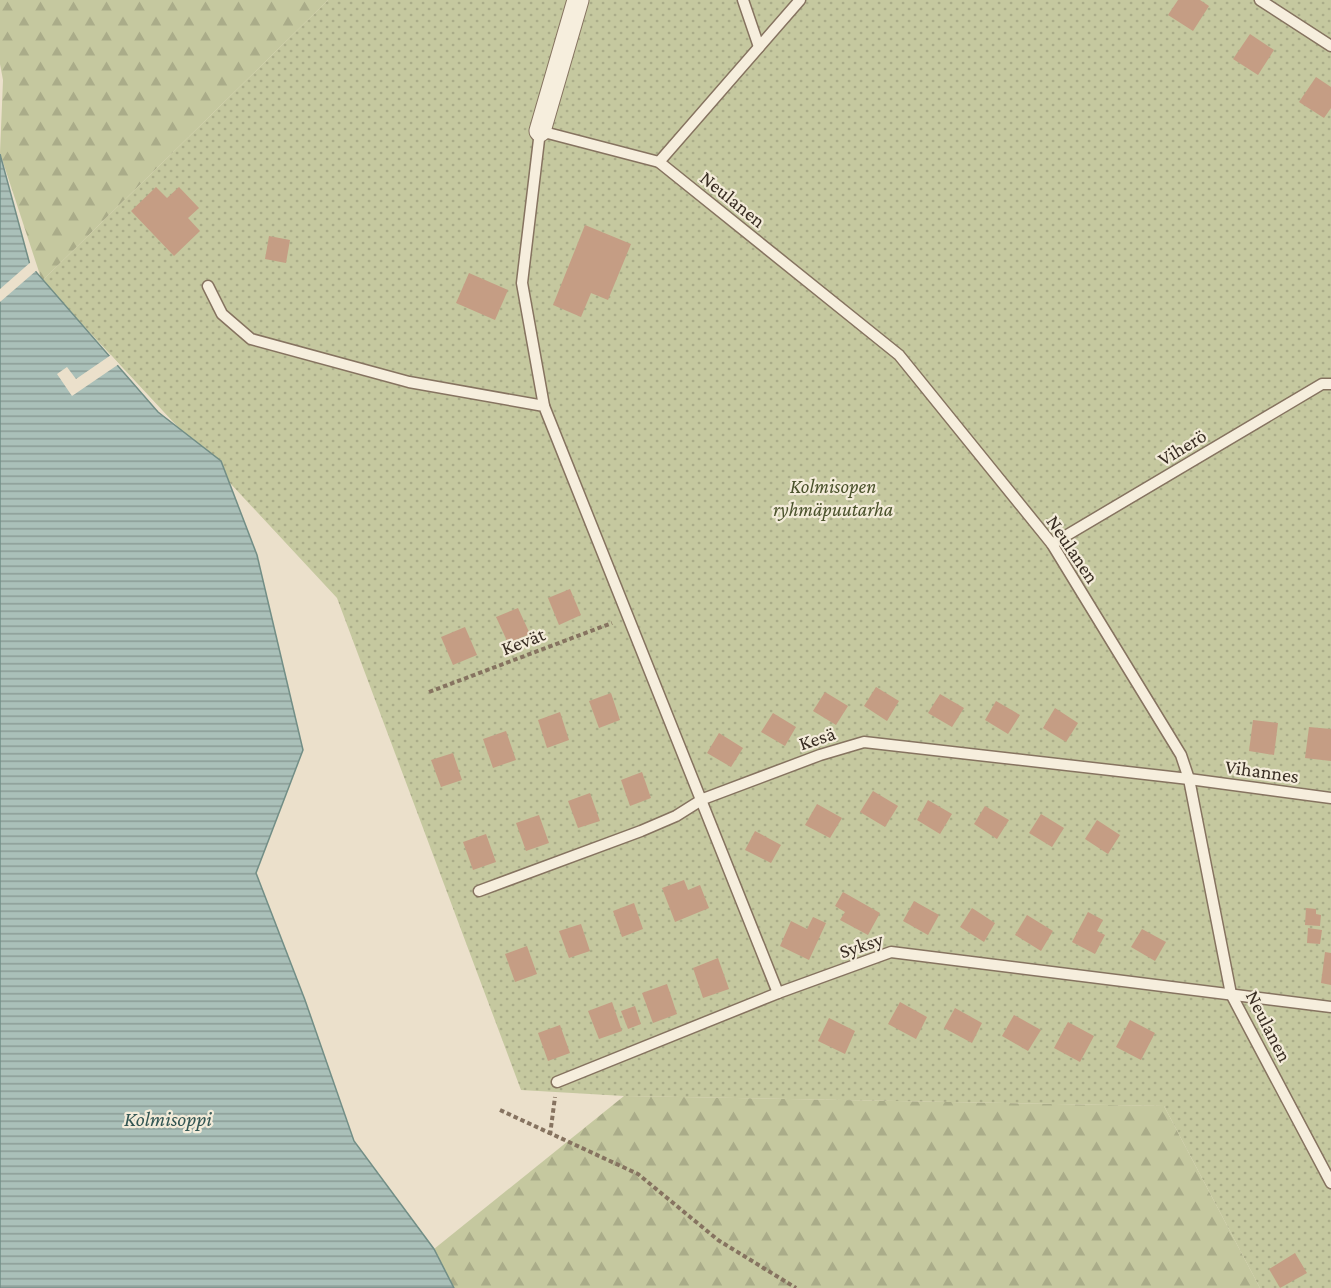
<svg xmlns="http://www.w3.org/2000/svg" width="1331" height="1288" font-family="'Crimson Pro',serif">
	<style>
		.forest { fill: url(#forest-firs) }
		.garden { fill: url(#garden-dots) }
		.water { fill: url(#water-rules); stroke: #728e86; stroke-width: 1.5 }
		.pier { fill: #ebe0cb }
		.building { fill: #c59d84 }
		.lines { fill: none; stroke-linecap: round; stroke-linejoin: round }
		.service-casing { stroke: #867360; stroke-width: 13 }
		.minor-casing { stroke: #867360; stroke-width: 23 }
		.path { stroke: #867360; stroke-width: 4; stroke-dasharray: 4.5 3; stroke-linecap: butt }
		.service { stroke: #f6eedd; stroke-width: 10 }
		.minor { stroke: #f6eedd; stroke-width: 21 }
		.labels { text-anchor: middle; stroke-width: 4.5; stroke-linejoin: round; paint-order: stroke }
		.street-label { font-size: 20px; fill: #382c22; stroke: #f3ebd9 }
		.park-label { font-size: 20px; font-style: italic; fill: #4a522b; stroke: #f3ebd9 }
		.water-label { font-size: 21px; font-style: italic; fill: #335653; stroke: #f3ebd9 }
	</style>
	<defs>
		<pattern id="forest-firs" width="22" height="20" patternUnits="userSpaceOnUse" patternTransform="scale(1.5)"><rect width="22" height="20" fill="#c5c89f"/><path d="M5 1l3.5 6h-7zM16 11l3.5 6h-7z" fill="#aaac89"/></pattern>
		<pattern id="garden-dots" width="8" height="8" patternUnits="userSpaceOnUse" patternTransform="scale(1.5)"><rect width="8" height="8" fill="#c5c89f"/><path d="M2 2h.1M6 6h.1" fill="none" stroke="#aaac89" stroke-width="1.8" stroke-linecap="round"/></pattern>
		<pattern id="water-rules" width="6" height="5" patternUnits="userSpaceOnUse" patternTransform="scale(1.5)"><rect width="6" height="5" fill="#aac0b9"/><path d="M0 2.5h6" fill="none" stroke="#8b9c96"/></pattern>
	</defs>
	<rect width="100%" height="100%" fill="#ebe0cb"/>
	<g class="forest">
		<polygon points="0,0 328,0 42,281 0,153 3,80 0,64"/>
		<polygon points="624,1096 1164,1106 1260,1288 454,1288 434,1249"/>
	</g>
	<polygon class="garden" points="328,0 1331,0 1331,1288 1260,1288 1164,1106 624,1096 521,1090 337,598 42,281"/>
	<polygon class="water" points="0,154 30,265 158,412 221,461 257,555 303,750 256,873 305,1000 354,1141 434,1249 454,1288 0,1288"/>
	<g class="pier">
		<polygon points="32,261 37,270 0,302 0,289"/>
		<polygon points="111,355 119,364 72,396 57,374 67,367 76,379"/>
	</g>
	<g class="building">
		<polygon points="1178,0 1200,0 1209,6 1193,31 1168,15"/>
		<polygon points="1250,34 1274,50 1258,75 1233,59"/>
		<polygon points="1316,77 1331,87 1331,108 1324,118 1299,102"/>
		<polygon points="156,187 167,198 179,187 199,208 188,218 200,231 174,256 131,211"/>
		<polygon points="585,225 631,244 608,300 591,293 581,317 553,305"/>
		<polygon points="269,236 290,240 286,263 265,259"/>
		<polygon points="469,273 508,290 495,320 456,303"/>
		<polygon points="570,589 581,615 559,625 548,598"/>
		<polygon points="518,608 530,634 508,643 496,617"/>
		<polygon points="465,627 477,655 453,665 441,637"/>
		<polygon points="876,687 899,701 887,721 864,706"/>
		<polygon points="825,692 848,706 836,725 813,711"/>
		<polygon points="611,693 620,720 599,728 589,701"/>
		<polygon points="940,694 964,708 952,727 928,713"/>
		<polygon points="996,701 1020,715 1008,734 985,720"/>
		<polygon points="1055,708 1078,723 1066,742 1043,728"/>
		<polygon points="560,712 569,740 547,748 538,720"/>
		<polygon points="773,713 796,727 785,746 761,732"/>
		<polygon points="1253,720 1278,723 1274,755 1249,751"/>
		<polygon points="1309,727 1331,729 1331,761 1305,758"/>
		<polygon points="506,731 516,760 493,768 483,739"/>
		<polygon points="719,733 743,748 731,767 707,753"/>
		<polygon points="453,753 462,780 441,787 431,760"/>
		<polygon points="642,772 651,798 630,806 621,780"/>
		<polygon points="873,791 898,806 885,827 860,812"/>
		<polygon points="590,793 600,821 578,828 568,801"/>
		<polygon points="928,800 952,814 940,834 917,820"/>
		<polygon points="817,804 842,818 830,838 805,825"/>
		<polygon points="985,806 1009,820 997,839 974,824"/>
		<polygon points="1041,814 1064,828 1052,847 1029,833"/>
		<polygon points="539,815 549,843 526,851 516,823"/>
		<polygon points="1097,820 1120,835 1108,854 1085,839"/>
		<polygon points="755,831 781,845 771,863 745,850"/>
		<polygon points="486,834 496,862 473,870 463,842"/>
		<polygon points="684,880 688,890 700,885 709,908 675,922 662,888"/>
		<polygon points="843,892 880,913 868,935 840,920 845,912 835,906"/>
		<polygon points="914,901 939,915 928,935 903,921"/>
		<polygon points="634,903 643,929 622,937 613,911"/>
		<polygon points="972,908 995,923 984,942 960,927"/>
		<polygon points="1306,908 1316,909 1316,914 1321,915 1320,926 1305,925"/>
		<polygon points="1088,912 1103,920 1097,931 1105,935 1095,954 1072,942"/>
		<polygon points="1027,915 1053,931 1041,951 1015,935"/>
		<polygon points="813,917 826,923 809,960 780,946 791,921 807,929"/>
		<polygon points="581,924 590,951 569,958 559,931"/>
		<polygon points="1308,928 1322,930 1320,944 1307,943"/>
		<polygon points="1142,929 1166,942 1155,961 1131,947"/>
		<polygon points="527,946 537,974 515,982 505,954"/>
		<polygon points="1325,952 1331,953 1331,985 1321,983"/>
		<polygon points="718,958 729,989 703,998 693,968"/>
		<polygon points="667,984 677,1014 653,1023 642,993"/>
		<polygon points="612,1002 622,1031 599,1039 588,1011"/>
		<polygon points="900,1002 927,1017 916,1039 888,1024"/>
		<polygon points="635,1006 641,1024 628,1029 621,1011"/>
		<polygon points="955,1008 982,1023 972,1043 944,1028"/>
		<polygon points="1014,1015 1041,1030 1028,1051 1002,1036"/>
		<polygon points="829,1018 855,1031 845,1054 818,1041"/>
		<polygon points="1130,1020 1155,1033 1141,1060 1116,1047"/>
		<polygon points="1068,1022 1094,1036 1080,1062 1054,1048"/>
		<polygon points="560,1025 570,1053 548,1061 538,1033"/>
		<polygon points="1295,1253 1307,1273 1280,1288 1269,1269"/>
	</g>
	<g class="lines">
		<defs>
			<g id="service">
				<polyline points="743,0 759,47"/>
				<polyline points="1260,0 1331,46"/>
				<polyline points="659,162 800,0"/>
				<polyline points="208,286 222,314 251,339 409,382 544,406 778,993"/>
				<polyline points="544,406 522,283 540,131 659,162 899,355 1052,544 1181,755 1189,779 1231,994 1331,1183"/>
				<polyline points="1052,544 1322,384 1331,384"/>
				<polyline points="479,891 641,831 676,816 703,799 820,755 864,742 1189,779 1331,798"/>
				<polyline points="557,1082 778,993 891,952 1331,1007"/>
			</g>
			<polyline id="minor" points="540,131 578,0"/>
		</defs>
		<use href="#service" class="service-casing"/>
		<use href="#minor" class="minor-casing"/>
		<g class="path">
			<polyline points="429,692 612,623"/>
			<polyline points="500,1110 638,1174 718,1240 796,1288"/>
			<polyline points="550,1135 555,1097"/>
		</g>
		<use href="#service" class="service"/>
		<use href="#minor" class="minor"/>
	</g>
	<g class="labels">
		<g class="street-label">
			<text transform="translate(733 199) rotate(39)" y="7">Neulanen</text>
			<text transform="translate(1182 447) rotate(-31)" y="7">Viherö</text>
			<text transform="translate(1073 549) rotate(56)" y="7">Neulanen</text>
			<text transform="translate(523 641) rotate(-21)" y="7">Kevät</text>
			<text transform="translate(817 738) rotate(-18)" y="7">Kesä</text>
			<text transform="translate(1262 771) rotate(8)" y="7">Vihannes</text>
			<text transform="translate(861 945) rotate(-18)" y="7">Syksy</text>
			<text transform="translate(1269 1026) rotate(63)" y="7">Neulanen</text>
		</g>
		<g class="park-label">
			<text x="833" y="493">Kolmisopen<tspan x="833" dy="23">ryhmäpuutarha</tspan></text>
		</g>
		<g class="water-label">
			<text x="168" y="1126">Kolmisoppi</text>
		</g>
	</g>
</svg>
